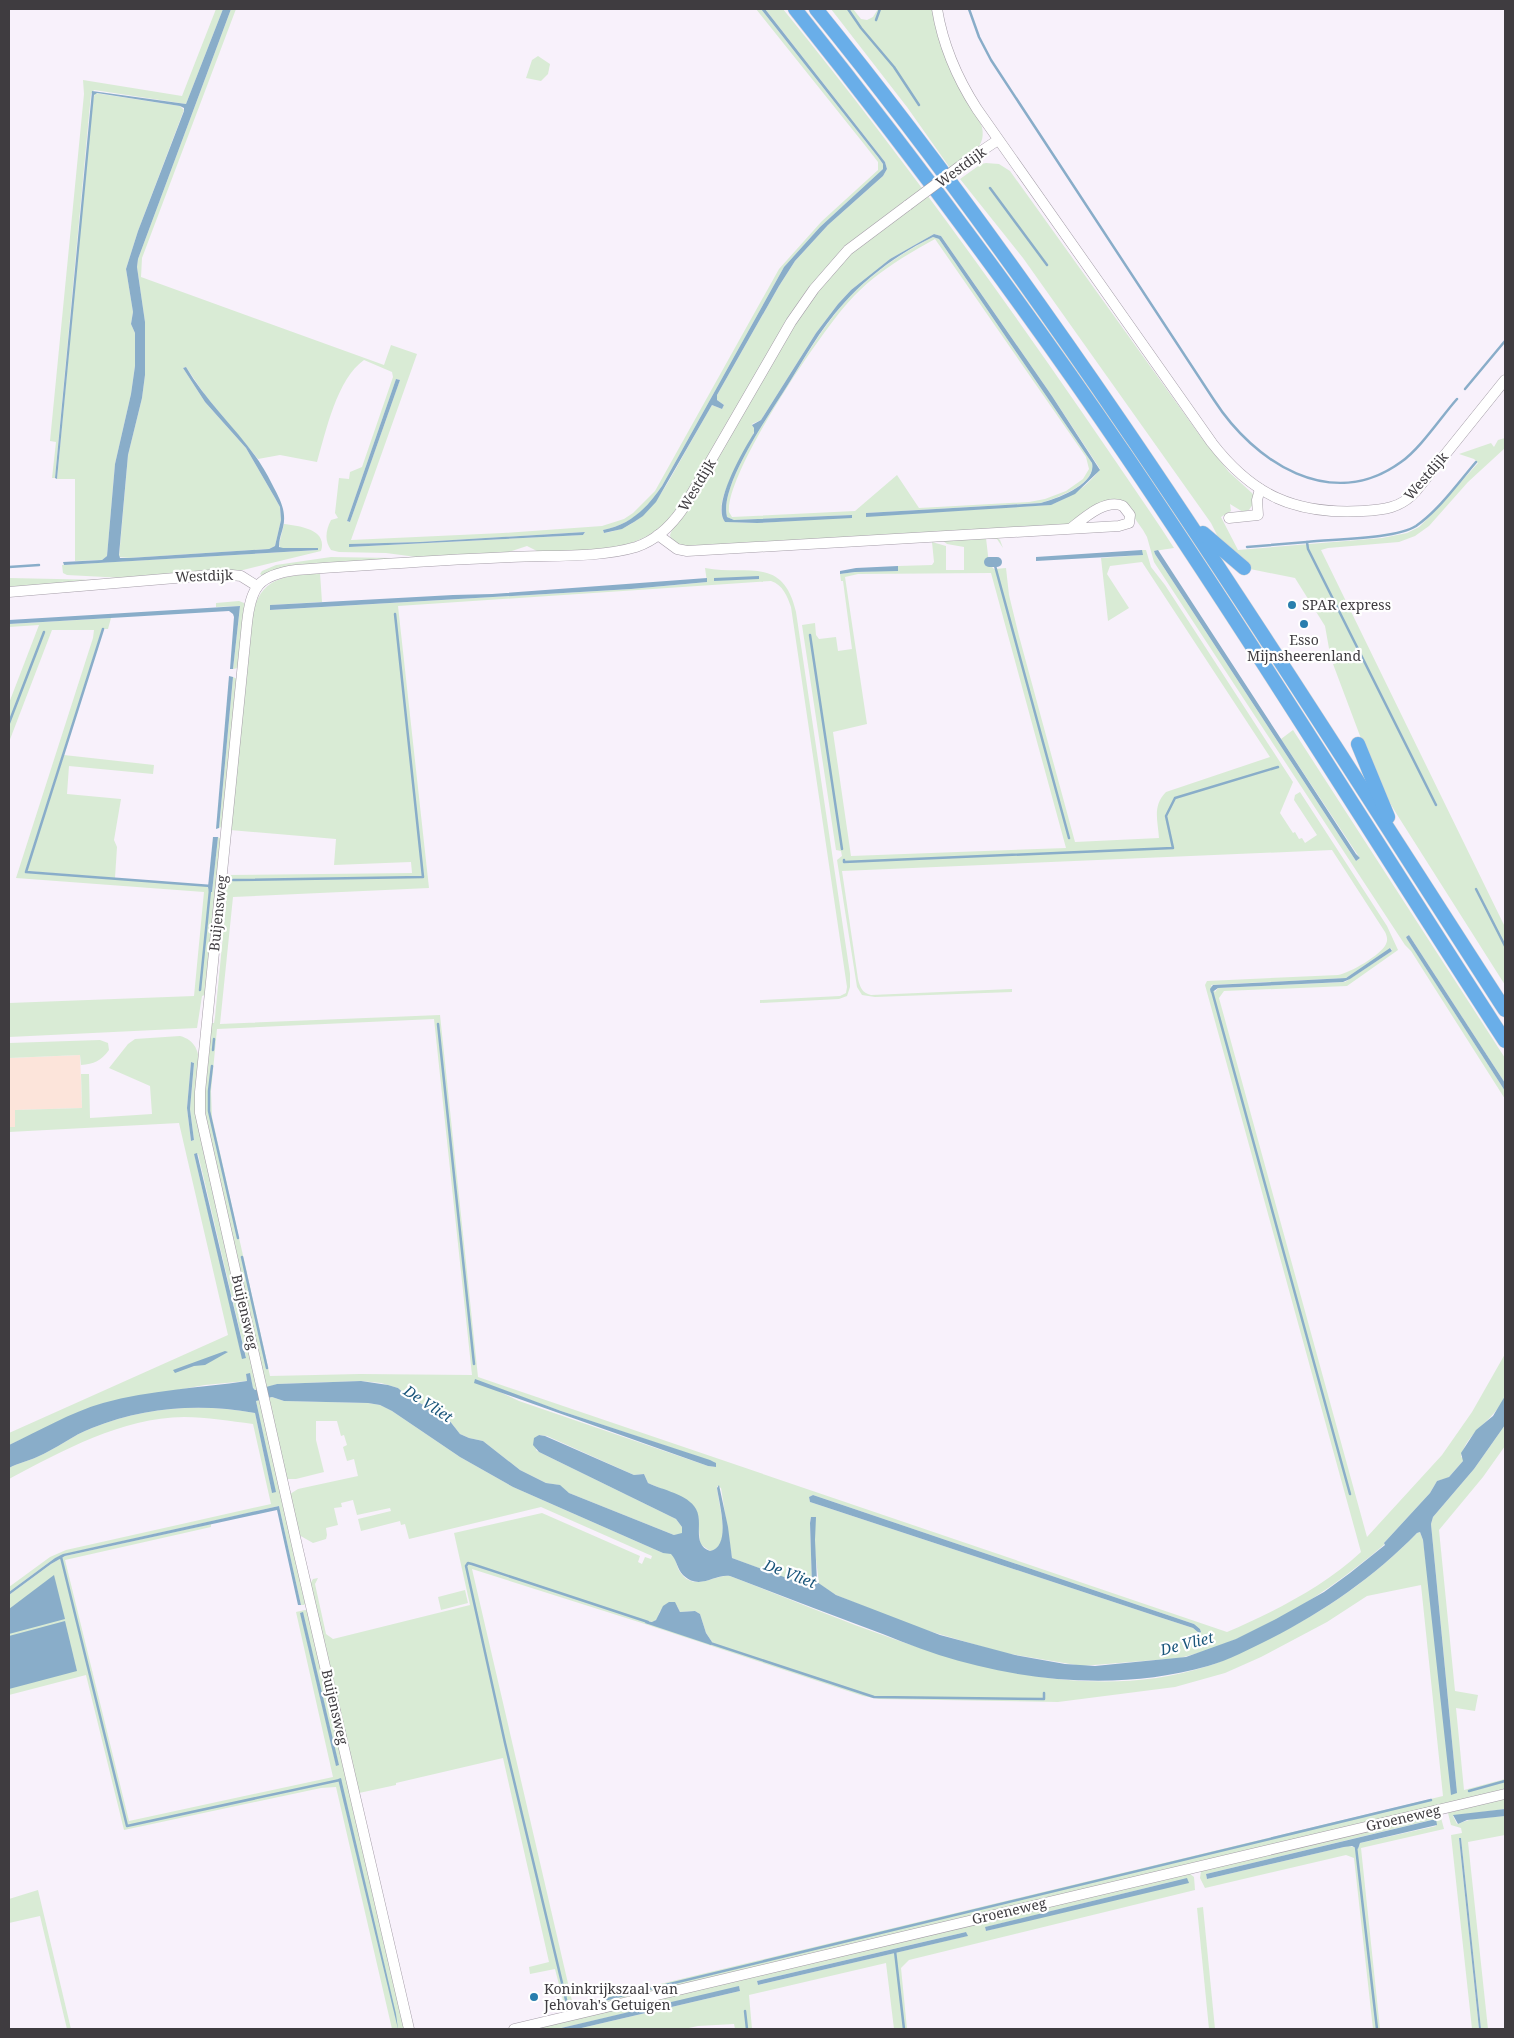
<svg xmlns="http://www.w3.org/2000/svg" width="1514" height="2038" font-family="'Noto Serif',serif">
	<style>
		.industrial { fill: #fce4da }
		.green { fill: #d9ebd5; fill-rule: evenodd }
		.water { fill: #89adc9 }
		.lines { fill: none; stroke-linecap: round; stroke-linejoin: round }
		.stream { stroke: #89adc9; stroke-width: 2.5 }
		.canal { stroke: #89adc9; stroke-width: 10 }
		.minor-casing { stroke: #a59ea8; stroke-width: 11 }
		.highway-casing { stroke: #d5d4d5; stroke-width: 15 }
		.minor { stroke: #fff; stroke-width: 10 }
		.highway { stroke: #69aee9; stroke-width: 14 }
		.minor-bridge-casing { stroke: #a59ea8; stroke-width: 11; stroke-linecap: butt }
		.minor-bridge { stroke: #fff; stroke-width: 10 }
		.poi-dot { fill: #297ead; stroke: #fff; stroke-width: 2 }
		.labels { text-anchor: middle; stroke-width: 4.5; stroke-linejoin: round; paint-order: stroke }
		.street-label { font-size: 14px; fill: #3f3c40; stroke: #fff }
		.poi-label { font-size: 14px; fill: #3f3c40; stroke: #fff; text-anchor: start }
		.water-label { font-size: 15px; font-style: italic; fill: #1a567b; stroke: #fff }
	</style>
	<rect width="100%" height="100%" fill="#f8f1fb"/>
	<polygon class="industrial" points="80,1055 82,1108 15,1110 15,1127 9,1127 9,1058"/>
	<g class="green">
		<polygon points="216,9 223,9 186,104 94,90 91,94 55,478 52,478 56,442 50,441 84,94 83,80 182,96"/>
		<path d="M231 9H236L142 258 141 277 384 365 391 345 417 354 351 540 503 533 602 526 624 519 633 513 655 491 779 269 822 221 878 170V162L864 144 756 9H761L878 157 883 164V169L820 227 784 267 662 486C646 509 632 524 603 530L604 533C644 528 661 495 679 463 690 443 701 424 712 405L722 409 724 405 717 400V395L779 286 795 261 828 225 883 176 887 169 885 162 765 9H783C918 175 1041 350 1161 528L1174 548 1154 551 1155 554 1356 861 1360 858 1359 857 1281 739 1293 730 1505 1058V1083L1409 935 1406 937 1505 1091V1099L1411 951 1405 945 1154 562 1147 537 1143 530 1126 506 1117 502 1101 504 1073 523 1055 526 692 549 682 548 672 543 670 535 672 530 695 496 768 369 809 302 836 269 851 254 912 208 907 200 840 254 811 286 790 317 679 508C641 557 595 548 539 552L527 546 503 554 424 558 386 553 339 552 331 550C324 540 326 530 331 520L338 518 335 513 339 478 349 479 350 472 362 467 393 377 392 372 364 360C337 379 326 431 317 462L280 455 258 459 205 395 186 367 183 368 205 402 246 448 275 498 280 507 281 520 275 546 269 549 129 558 119 557 128 455 142 398 145 375V322L137 267 138 259ZM934 234 941 236 1052 396 1100 469C1087 487 1071 497 1050 505L866 516V513L1041 503C1057 498 1097 484 1092 463L939 239 933 237C901 253 868 276 844 303 821 329 803 361 784 391 766 419 746 449 733 480 729 491 724 505 727 517L734 520 852 515V517L757 523 725 522C709 502 749 451 754 432 755 428 754 428 752 424L761 420 816 333 838 304 851 290 890 259ZM935 239 1086 457 1089 469 1083 479 1066 491 1045 499 1029 502 919 508 897 475 855 511 732 517 729 512C725 473 824 326 854 296 877 272 906 255 935 239ZM396 379 400 380 350 522 347 521ZM585 532 583 535 349 547V544L420 542Z"/>
		<path d="M831 9H853L861 19 867 20 873 17 878 9H933L982 127C987 150 966 157 950 168L907 107Z"/>
		<polygon points="538,56 550,64 548,74 541,81 526,78 532,60"/>
		<polygon points="95,93 180,106 184,110 138,231 126,269 133,312 131,324 135,333 135,366 131,394 115,464 107,556 102,560 75,561 75,479 57,479 92,104"/>
		<polygon points="986,163 999,164 1010,171 1201,437 1229,472 1253,494 1253,504 1249,510 1243,512 1230,504 1231,511 1221,517 1238,550 1382,538 1407,533 1419,527 1432,514 1478,463 1474,459 1459,454 1491,443 1494,447 1498,440 1505,438 1505,448 1468,482 1429,526 1415,536 1399,542 1328,548 1321,550 1505,927 1505,985 1396,813 1377,781 1333,664 1341,662 1338,652 1330,654 1325,626 1295,578 1250,569 1221,543 1211,523 1023,258 960,179 981,164"/>
		<path d="M284 524C299 526 328 529 321 551L239 571H202L124 578 67 575 63 573 62 565 318 550V548H280L279 544Z"/>
		<path d="M996 537 1000 540 1003 548 997 539 986 538 989 564 994 569 1006 568 1009 595 1019 636 1075 842 1159 838C1158 821 1152 806 1166 792L1270 757 1142 562 1110 566 1107 574 1129 608 1108 621 1101 558 1142 555V550H1146L1151 567 1165 585 1293 782 1280 813 1293 833 1295 832 1299 839 1302 838 1305 843 1317 835 1294 800 1295 795 1300 792 1387 926 1398 950 1347 986 1224 991 1219 998 1367 1537 1442 1455 1472 1412 1505 1354C1505 1365 1508 1389 1504 1398 1494 1421 1467 1431 1461 1457L1464 1458 1463 1461 1448 1478 1437 1481 1430 1493 1384 1543 1385 1544C1325 1595 1257 1639 1180 1658L1082 1666 1004 1653 915 1627 836 1595 819 1584 815 1551V1517H811L810 1523 812 1586 798 1583 732 1558 721 1488 717 1486C717 1501 734 1547 710 1551L700 1544 698 1515 683 1498 648 1483 644 1474 634 1475 547 1436 538 1435 536 1450 539 1452 676 1519 682 1527V1534L674 1535 569 1493 559 1485 546 1483 520 1470 483 1441 469 1438 460 1434 449 1420 435 1415 427 1407 407 1396 398 1388 381 1383 361 1381 277 1384 266 1388 206 1122 204 1093 211 1023H214L215 1017 226 905V875L412 873 411 862 334 865 336 839 230 830 252 617C260 576 285 576 320 573L322 602 270 605 271 610 631 589 707 582 705 568C747 576 783 555 796 612L850 974V987L847 996 839 999 760 1003V1000L840 996 846 993 847 987 791 607C787 596 783 585 771 581L398 606 429 888 233 897 220 1024 440 1015 478 1377 1227 1632C1274 1612 1323 1587 1361 1552L1205 985 1207 981 1338 975C1350 973 1381 955 1386 944 1388 940 1387 936 1385 932L1332 850 842 871 858 979C860 987 862 993 871 995L1012 989V992L875 997 862 995 857 987 837 860 842 856 841 851 836 850 802 625 815 623 816 635 819 639 836 637 838 651 852 649 843 581H841L840 574 855 572 898 570V566L932 565 934 562 932 542 946 546V570H964V547L947 544 942 540ZM991 573 1066 848 851 856 833 732 867 724 845 577 858 574ZM1391 948 1392 951 1345 982 1218 988 1215 992 1211 985 1346 978ZM434 1019 472 1375 360 1374 270 1376 212 1117 211 1091 217 1029ZM475 1380 561 1411 714 1462 716 1467 708 1466 519 1401ZM813 1495 1194 1624 1200 1629 1201 1632 1199 1633 1193 1628 1156 1616 810 1502 809 1497Z"/>
		<polygon points="331,557 393,558 263,576 260,574 262,571 276,565"/>
		<polygon points="9,578 105,580 9,589"/>
		<polygon points="239,601 244,603 245,606 238,668 233,669 240,606 216,607 216,603"/>
		<polygon points="111,618 108,629 102,629 25,872 206,886 209,888 209,892 212,891 218,837 222,840 207,994 202,996 197,1028 9,1037 9,1003 194,996 204,892 16,878 93,638 94,630 52,630 9,742 9,703 39,625 9,627 9,624"/>
		<polygon points="233,677 237,679 222,827 219,828"/>
		<polygon points="64,755 154,765 153,774 69,766 67,794 121,799 114,840 117,847 115,878 27,871"/>
		<path d="M180 1036C207 1043 198 1074 197 1095L259 1390 253 1389 250 1374H246L247 1381 205 1385 101 1404 80 1412 9 1445V1433L228 1335 179 1123 9 1132V1127H15V1110L82 1108 81 1074H89L90 1118 152 1114 150 1086 109 1068 128 1044 135 1039ZM191 1062 194 1063 190 1109 194 1140 191 1141 187 1108ZM194 1154H198L246 1357 243 1358Z"/>
		<path d="M100 1040 108 1043 109 1050C101 1061 94 1064 81 1065L80 1055 9 1058V1043Z"/>
		<path d="M272 1397 284 1401 368 1403 380 1405 392 1411 460 1457 513 1487 663 1553H671C677 1559 676 1566 680 1572 694 1593 715 1574 730 1576 875 1631 1049 1717 1208 1666 1225 1661 1243 1651 1259 1643 1319 1616 1371 1580 1417 1533L1420 1532 1423 1540 1457 1793 1431 1524 1433 1517 1474 1469 1505 1425V1446L1483 1477 1439 1530 1455 1691 1478 1695 1475 1711 1456 1708 1464 1790 1505 1779V1790L566 2012 555 1969 530 1974 529 1967 549 1962 503 1758 396 1783V1785L359 1793 310 1584 313 1579 318 1578 315 1584 326 1634 333 1639 470 1605 454 1533 542 1513 640 1556 638 1562 642 1564 645 1557 651 1559 652 1556 541 1507 409 1539 405 1524 401 1525 400 1521 361 1531 358 1519 391 1511 390 1508 357 1515 353 1500 341 1503 342 1507 334 1508 338 1525 326 1528 327 1535 326 1539 313 1543 299 1535 290 1494 298 1489 358 1476 354 1459 347 1461 343 1447 347 1445 344 1435 341 1436 337 1421H316V1440L324 1472 296 1479H287L269 1398ZM472 1569 645 1624 863 1696 879 1699 1058 1702 1175 1687 1225 1673 1261 1657 1327 1622 1367 1596 1421 1585 1443 1796 573 2005ZM677 1606 680 1612 695 1611 700 1614 706 1633 712 1642 711 1644 646 1621 653 1622 657 1619 660 1611Z"/>
		<path d="M261 1399 283 1494 281 1497 282 1502 285 1503 306 1603 304 1605H301L279 1506 69 1553 55 1558 9 1592V1587L50 1557 66 1550 271 1504 253 1424C230 1421 207 1417 184 1417 121 1418 64 1450 9 1479V1468C18 1463 28 1461 37 1457 56 1449 73 1435 92 1428 144 1407 200 1403 255 1413L272 1492H275L256 1401Z"/>
		<polygon points="211,1524 211,1527 65,1560 129,1821 333,1777 296,1612 305,1610 308,1611 405,2029 392,2029 336,1787 321,1788 124,1830 86,1675 9,1695 9,1595 51,1564 65,1556"/>
		<polygon points="465,1590 468,1603 441,1610 438,1597"/>
		<polygon points="1505,1798 1505,1809 1453,1816 1457,1824 1472,1819 1505,1816 1505,1835 1468,1842 1488,2029 1481,2029 1461,1838 1459,1838 1479,2029 1472,2029 1451,1835 1462,1833 1461,1828 1451,1825 1448,1813"/>
		<path d="M1440 1814 1444 1829 1361 1848 1380 2029H1373L1354 1858 1346 1855 1205 1888 1200 1878 1201 1871ZM1435 1819 1436 1826 1360 1843 1358 1849 1354 1847 1348 1846 1207 1879 1206 1874Z"/>
		<path d="M1189 1873 1194 1877 1195 1890 909 1960 901 1968 907 2029H894L886 1963 749 1995 752 2029H735L734 2024 698 2026 684 2029H577L740 1991 739 1987 557 2029H531ZM1187 1878 986 1931 985 1927H986ZM966 1932 967 1936 758 1985 757 1981Z"/>
		<polygon points="38,1890 71,2029 67,2029 40,1916 9,1923 9,1899"/>
		<polygon points="1203,1907 1215,2029 1209,2029 1197,1908"/>
	</g>
	<g class="water">
		<path d="M223 9H231L138 259 137 267 145 322V375L142 398 128 455 119 555 120 558H129L269 549 275 546 281 520 280 507 275 498 246 448 205 402 183 368 186 367C210 409 251 440 272 484 276 492 281 500 283 509 287 527 279 533 279 547L283 548H318V550L64 565 63 562 102 560 107 556 115 464 131 394 135 366V333L131 324 133 312 126 269 138 231 184 111V108L180 106 97 93 94 95 57 479 55 478 92 91 186 104Z"/>
		<path d="M761 9H765L885 162 887 169 883 176 828 225 795 261 779 286 717 395V400L724 405 722 409 712 405 656 502 643 516 634 522 622 529 604 533 603 530C630 525 647 508 662 486L784 267 820 227 883 169V164L878 157Z"/>
		<path d="M934 234 941 236 1052 396 1100 470 1075 494 1051 505 866 517V513L1041 503C1057 499 1097 484 1092 463L939 239 933 237C901 252 868 276 844 303 820 329 803 361 784 391 766 419 746 449 733 480 729 491 724 505 727 517L734 520 852 515V518L757 523 725 522C711 505 744 449 754 433V428L752 425 761 420 816 333 838 304 851 290 890 259Z"/>
		<polygon points="396,379 400,380 350,522 347,521"/>
		<polygon points="585,532 583,535 349,547 349,544 420,542"/>
		<polygon points="1142,550 1143,555 1036,561 1036,557"/>
		<polygon points="1158,550 1356,854 1360,858 1356,861 1155,554 1154,551"/>
		<polygon points="898,566 898,571 855,572 840,574 840,571 856,568"/>
		<polygon points="759,576 759,579 714,581 714,578"/>
		<polygon points="707,578 707,582 631,589 270,610 270,605 453,595 492,594"/>
		<polygon points="240,606 233,669 230,669 234,617 233,614 229,611 9,624 9,620"/>
		<polygon points="229,676 233,677 219,828 216,829"/>
		<polygon points="213,837 218,837 212,892 209,892 208,887"/>
		<polygon points="1409,935 1505,1083 1505,1091 1407,939 1406,937"/>
		<polygon points="1390,948 1392,951 1350,979 1343,982 1218,988 1211,993 1210,989 1213,985 1346,978"/>
		<polygon points="191,1062 194,1063 190,1109 194,1140 191,1141 187,1108"/>
		<polygon points="197,1153 246,1358 242,1359 194,1154"/>
		<polygon points="225,1351 228,1352 205,1365 194,1366 175,1373 173,1370"/>
		<path d="M250 1373 253 1388 255 1390 277 1384 361 1381 388 1385 398 1388 407 1396 427 1407 435 1415 449 1420 460 1434 469 1438 483 1441 520 1470 546 1483 560 1485 569 1493 674 1535 682 1533V1527L676 1519 539 1452 533 1445 534 1438 539 1435 545 1436 634 1475 644 1474 648 1483C662 1490 688 1494 696 1509 704 1523 691 1544 710 1551 732 1547 719 1503 717 1488L719 1485 728 1527 732 1558 809 1586H812L810 1523 811 1517H816L815 1540 817 1582 836 1595 940 1635 1015 1655 1065 1664 1095 1666 1186 1657 1236 1639 1276 1619 1324 1592 1350 1573 1385 1545 1384 1543 1430 1493 1437 1481 1449 1477 1463 1461 1461 1453 1476 1430 1493 1416 1505 1396V1425L1474 1469 1433 1517 1431 1524 1457 1793 1451 1795 1423 1540 1420 1532 1417 1533C1374 1577 1325 1611 1270 1639 1250 1649 1229 1660 1208 1666 1121 1691 1024 1682 939 1655 914 1647 889 1636 864 1627 819 1610 775 1593 730 1576 713 1574 700 1591 683 1575 677 1569 677 1560 671 1554L663 1553 513 1487 460 1457 392 1411 380 1405 368 1403 284 1401 272 1397 256 1401 276 1492 272 1493 255 1413C200 1403 144 1407 92 1428 73 1435 56 1449 37 1457 28 1461 18 1463 9 1468V1445C39 1431 71 1412 103 1403 150 1390 200 1388 247 1381L246 1374Z"/>
		<polygon points="475,1379 561,1411 710,1460 716,1463 716,1467 708,1466 474,1383"/>
		<polygon points="813,1495 1194,1624 1200,1629 1201,1632 1199,1633 1193,1628 1156,1616 810,1502 809,1497"/>
		<polygon points="279,1506 301,1605 298,1605 277,1510 65,1556 51,1564 9,1595 9,1592 55,1558 63,1554"/>
		<polygon points="54,1575 65,1619 9,1634 9,1609"/>
		<polygon points="669,1602 675,1602 680,1612 695,1611 700,1614 706,1633 712,1642 711,1645 645,1623 646,1621 652,1622 656,1620 663,1606"/>
		<polygon points="303,1612 339,1765 336,1766 300,1613"/>
		<polygon points="65,1621 77,1671 9,1689 9,1636"/>
		<polygon points="341,1778 396,2014 398,2029 338,1779"/>
		<polygon points="1505,1809 1505,1816 1467,1820 1458,1824 1453,1815"/>
		<polygon points="1436,1819 1437,1825 1360,1843 1358,1849 1352,1846 1344,1847 1207,1879 1206,1874"/>
		<polygon points="1459,1838 1461,1838 1481,2029 1479,2029"/>
		<polygon points="1187,1878 1189,1883 986,1931 985,1927"/>
		<polygon points="966,1932 968,1936 758,1985 757,1981"/>
		<polygon points="739,1986 740,1991 577,2029 557,2029"/>
	</g>
	<g class="lines">
		<g class="stream">
			<polyline points="848,9 861,28 894,67 919,105"/>
			<path d="M969 9 979 37 991 60 1214 400C1254 462 1331 513 1401 462 1420 449 1441 417 1457 399"/>
			<polyline points="876,20 880,9"/>
			<polyline points="990,188 1047,265"/>
			<polyline points="1465,389 1505,341"/>
			<polyline points="1247,547 1307,542"/>
			<polyline points="994,562 1069,838"/>
			<polyline points="9,567 39,565"/>
			<polyline points="103,629 26,872 211,886"/>
			<polyline points="810,635 842,849"/>
			<polyline points="9,723 44,632"/>
			<path d="M1436 805 1308 549 1307 542C1333 539 1396 539 1416 526 1439 510 1458 483 1476 462"/>
			<polyline points="844,860 844,862 1173,848 1166,816 1175,798 1278,767"/>
			<polyline points="233,880 423,877 395,614"/>
			<polyline points="1476,889 1505,946"/>
			<polyline points="200,990 210,890"/>
			<polyline points="1212,991 1350,1494"/>
			<polyline points="438,1024 474,1364"/>
			<polyline points="213,1050 214,1039"/>
			<polyline points="212,1066 209,1091 209,1111 238,1238"/>
			<polyline points="242,1257 267,1368"/>
			<polyline points="61,1557 127,1826 340,1780"/>
			<polyline points="710,1643 874,1697 1044,1699 1044,1693"/>
			<polyline points="1469,1791 1505,1781"/>
			<polyline points="1356,1847 1377,2029"/>
			<polyline points="895,1951 904,2029"/>
			<polyline points="595,2002 1431,1800"/>
			<polyline points="567,2004 505,1743 466,1566 468,1563 472,1564 648,1622"/>
			<polyline points="745,2011 747,2029"/>
		</g>
		<polyline class="canal" points="989,562 997,562"/>
		<defs>
			<g id="minor">
				<path d="M937 9C943 46 957 78 977 109L1212 443C1253 496 1296 515 1363 511 1383 510 1401 508 1415 492L1505 380"/>
				<polyline points="971,158 998,140"/>
				<polyline points="1229,518 1258,515 1257,500 1260,489"/>
				<path d="M658 535 677 549 687 551 1119 526 1129 523 1130 515 1123 506C1105 498 1083 519 1070 529"/>
				<polyline points="9,592 223,574 241,576 257,586"/>
				<path d="M409 2029 298 1550 200 1113V1092L206 1032 247 623C251 587 258 575 296 570 367 565 439 560 511 557 550 555 599 558 636 547 657 540 672 525 684 507L791 322 814 289 848 250 908 205"/>
				<polyline points="514,2029 1505,1794"/>
			</g>
			<g id="highway">
				<path d="M795 9C910 153 1021 301 1125 454 1256 647 1378 846 1505 1041"/>
				<path d="M816 9C1072 324 1285 670 1505 1010"/>
				<polyline points="1203,533 1244,568"/>
				<polyline points="1358,744 1388,817"/>
			</g>
		</defs>
		<use href="#minor" class="minor-casing"/>
		<use href="#highway" class="highway-casing"/>
		<use href="#minor" class="minor"/>
		<use href="#highway" class="highway"/>
		<defs>
			<polyline id="minor-bridge" points="908,205 971,158"/>
		</defs>
		<use href="#minor-bridge" class="minor-bridge-casing"/>
		<use href="#minor-bridge" class="minor-bridge"/>
	</g>
	<g class="poi-dot">
		<circle cx="1292" cy="605" r="5"/>
		<circle cx="1304" cy="624" r="5"/>
		<circle cx="534" cy="1997" r="5"/>
	</g>
	<g class="labels">
		<g class="street-label">
			<text transform="translate(961 167) rotate(-36)" y="5">Westdijk</text>
			<text transform="translate(1426 476) rotate(-49)" y="5">Westdijk</text>
			<text transform="translate(697 485) rotate(-59)" y="5">Westdijk</text>
			<text transform="translate(204 576) rotate(-2)" y="5">Westdijk</text>
			<text transform="translate(218 913) rotate(-84)" y="5">Buijensweg</text>
			<text transform="translate(245 1312) rotate(77)" y="5">Buijensweg</text>
			<text transform="translate(335 1707) rotate(77)" y="5">Buijensweg</text>
			<text transform="translate(1403 1818) rotate(-13)" y="5">Groeneweg</text>
			<text transform="translate(1009 1911) rotate(-13)" y="5">Groeneweg</text>
		</g>
		<g class="poi-label">
			<text x="1302" y="610">SPAR express</text>
			<text x="1304" y="645" text-anchor="middle">Esso<tspan x="1304" dy="16">Mijnsheerenland</tspan></text>
			<text x="544" y="1994">Koninkrijkszaal van<tspan x="544" dy="16">Jehovah's Getuigen</tspan></text>
		</g>
		<g class="water-label">
			<text transform="translate(428 1404) rotate(33)" y="5">De Vliet</text>
			<text transform="translate(790 1574) rotate(21)" y="5">De Vliet</text>
			<text transform="translate(1187 1644) rotate(-14)" y="5">De Vliet</text>
		</g>
	</g>
	<rect width="1514" height="2038" fill="none" stroke="#3f3c40" stroke-width="20"/>
</svg>
